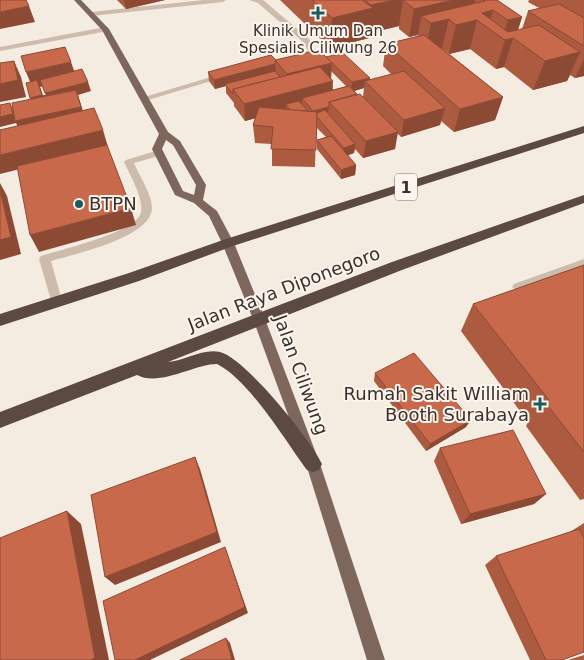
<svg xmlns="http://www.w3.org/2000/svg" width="584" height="660" font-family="'DejaVu Sans',sans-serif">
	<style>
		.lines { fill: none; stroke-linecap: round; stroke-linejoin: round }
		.minor { fill: #cdbbac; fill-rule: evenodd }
		.major { fill: #7d675c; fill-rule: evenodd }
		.highway { fill: #5c4a42; fill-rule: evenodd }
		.wall { fill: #ac5a40; fill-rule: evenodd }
		.shaded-wall { fill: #8c4a34 }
		.building { fill: #c8694b; stroke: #8c4a34 }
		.poi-dot { fill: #1f5a5e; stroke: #fbf5ee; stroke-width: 2 }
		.labels { text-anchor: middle; stroke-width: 4; stroke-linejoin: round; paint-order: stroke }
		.far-poi-label { font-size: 15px; fill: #3b302b; stroke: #fbf5ee }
		.shield { fill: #fbf5ee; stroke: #756b66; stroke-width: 1 }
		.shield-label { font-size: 16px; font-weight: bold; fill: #3b302b }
		.poi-label { font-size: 18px; fill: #3b302b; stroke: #fbf5ee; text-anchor: start }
		.street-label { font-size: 18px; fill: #3b302b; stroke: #fbf5ee }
	</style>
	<rect width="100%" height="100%" fill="#f4ebe1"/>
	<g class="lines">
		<g class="minor">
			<polygon points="204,0 226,0 223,2 91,16 87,14 91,12"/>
			<path d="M249 0H263L309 39 316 52C311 58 302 61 294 60V56L308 51 303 42 258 3Z"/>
			<polygon points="105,27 108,27 108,31 0,51 0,47"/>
			<polygon points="221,74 228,76 148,100 141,98"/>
			<path d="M159 150 162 151V155L134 163C139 175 152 195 152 207 154 237 75 254 51 261L62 301 60 304H52L39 259 41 256C59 250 138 232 141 212 144 199 130 175 124 162L126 160Z"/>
			<polygon points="584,259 584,267 518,291 512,287 514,284"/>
		</g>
		<path class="major" d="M74 0H81L109 29 168 132 180 141 206 185 203 200 217 211 234 243 265 319 320 464 385 660H367L306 464 253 319 222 243 209 216 194 203 175 195 152 149 159 134 102 30ZM166 140 173 145 196 185 194 195 183 191 162 149Z"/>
		<g class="highway">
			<polygon points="584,126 584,133 233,246 139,281 0,326 0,314 129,273 223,240"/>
			<path d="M584 195V203L402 270 168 362C184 361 203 348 220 352 245 358 311 440 322 464L319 470 313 472 307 470C285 440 249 380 217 364 195 364 159 387 137 375L0 428V412L392 262Z"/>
		</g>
	</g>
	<g class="wall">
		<polygon points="117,0 165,0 126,9"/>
		<path d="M280 0H497L522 17 518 30 522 29 528 11 539 8 528 2 529 0H584V76L575 78 570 75 567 81 533 90 504 67 496 69 470 49 449 54 442 48 503 97 495 120 454 132 441 121 440 125 401 137 397 133 395 149 363 158 355 149 354 153 348 155 356 165 355 175 341 179 317 149V140L326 137 316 127 315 167 272 166V144L255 143 253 125 256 118 245 121 234 106V103L226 93V86L215 89 209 81 208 72 276 60 326 57 370 78 369 80 391 74 383 66 386 44 418 36V35L409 37 399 29V26L370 33 369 38 330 48ZM331 71 346 86 333 90 331 79ZM364 88 363 97 357 94 354 91Z"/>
		<polygon points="584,265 584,499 580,500 526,426 528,422 461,331 473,304"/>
		<polygon points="375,373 466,427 426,451 374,381"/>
		<polygon points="440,448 546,494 534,504 461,524 434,461"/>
		<polygon points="584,523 584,652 562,660 530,660 485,565 496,556 570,532"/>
		<polygon points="584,655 584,660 568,660"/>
	</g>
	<g class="shaded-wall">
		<polygon points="124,0 165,0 126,9"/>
		<polygon points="395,0 475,0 469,21 477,20 470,49 449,54 456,25 449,19 442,48 425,52 431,23 421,16 418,35 409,37 414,9 403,0 399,26 370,33 369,38 330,48 332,18 371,9 371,5"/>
		<polygon points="29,6 35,22 0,29 0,12"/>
		<polygon points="493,10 488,28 482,13"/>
		<polygon points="522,17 515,39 513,38 504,67 496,69 505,40 502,38 508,20"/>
		<polygon points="580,52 567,81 533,90 545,61"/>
		<polygon points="584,59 584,76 575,78"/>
		<polygon points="14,61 21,77 26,97 0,102 0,84"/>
		<polygon points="71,62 77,79 40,87 46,104 34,107 30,98 33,89 26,72"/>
		<polygon points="332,63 331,80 288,91 287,74"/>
		<polygon points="275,64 276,73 225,84 226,86 215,89 214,80"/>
		<polygon points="370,78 369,85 365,81 364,88 351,92 352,82"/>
		<polygon points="333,81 332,98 302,98 302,106 286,104 286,110 245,121 244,104"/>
		<polygon points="88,82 91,91 78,95 87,124 23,138 16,123 0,127 0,117 10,103 14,112 48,101 45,93"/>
		<polygon points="503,97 495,120 454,132 460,109"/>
		<polygon points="329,107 328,116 313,111"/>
		<polygon points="445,108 440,125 401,137 404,120"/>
		<polygon points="103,130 108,147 0,174 0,155"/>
		<polygon points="398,132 395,149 363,158 366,141"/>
		<polygon points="355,144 354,153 343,157 344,148"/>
		<polygon points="356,165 355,175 341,179 341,170"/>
		<polygon points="0,183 7,196 21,254 0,260"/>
		<polygon points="131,208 136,225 39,252 30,235"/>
		<polygon points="471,420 466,427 426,451 430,444"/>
		<polygon points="195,457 200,469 221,542 115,585 105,577"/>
		<polygon points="546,494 534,504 461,524 470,514"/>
		<polygon points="67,511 81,524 109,660 91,660"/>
		<polygon points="225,547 248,613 150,660 135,660"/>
		<polygon points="226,638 230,643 235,660 232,660"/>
	</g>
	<g class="building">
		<polygon points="0,0 26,0 29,6 0,12"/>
		<polygon points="312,0 362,0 373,8 332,18"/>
		<polygon points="365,0 395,0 371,5"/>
		<polygon points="403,0 454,0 414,9"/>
		<polygon points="483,0 497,0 522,17 508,20 493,10 482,13 508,32 539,25 580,52 545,61 513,38 505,40 477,20 456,25 449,19 431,23 421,16 485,1"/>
		<polygon points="559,4 584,18 584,46 528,11"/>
		<polygon points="424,35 503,97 460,109 386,44"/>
		<polygon points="65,47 71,62 26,72 21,56"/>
		<polygon points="319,50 332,63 287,74 275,60"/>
		<polygon points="343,53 370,78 352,82 326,57"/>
		<polygon points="271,55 276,60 275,64 214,80 208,72"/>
		<polygon points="14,61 18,80 0,84 0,63"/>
		<polygon points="320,67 333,81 244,104 233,89"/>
		<polygon points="82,69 88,82 45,93 40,80"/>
		<polygon points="275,71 280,77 233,89 233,94 225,84"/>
		<polygon points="404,71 445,108 404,120 365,81"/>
		<polygon points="37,80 42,95 30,98 26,83"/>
		<polygon points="349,86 357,94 329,102 329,107 313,111 302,98"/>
		<polygon points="72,89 73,90 43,96"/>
		<polygon points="76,90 81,107 15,121 12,103"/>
		<polygon points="360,94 398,132 366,141 329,102"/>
		<polygon points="299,101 308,111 290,110 286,104"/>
		<polygon points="10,103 13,114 0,117 0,105"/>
		<polygon points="259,107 317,112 316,150 271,149 273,127 253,125"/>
		<polygon points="94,108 103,130 0,155 0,130"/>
		<polygon points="325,110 355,144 344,148 317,117 317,113"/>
		<polygon points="331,136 356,165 341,170 317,140"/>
		<polygon points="107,145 131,208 30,235 17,166"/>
		<polygon points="0,190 11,237 0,240"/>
		<polygon points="584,265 584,452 545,402 549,400 473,304"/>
		<polygon points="414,353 471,420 430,444 375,373"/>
		<polygon points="513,430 546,494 470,514 440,448"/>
		<polygon points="195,457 217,532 105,577 91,495"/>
		<polygon points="67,511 95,658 91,660 0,660 0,538"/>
		<polygon points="579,529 584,538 584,652 562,660 546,660 496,556"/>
		<polygon points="225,547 245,607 135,660 115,660 103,601"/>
		<polygon points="226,638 232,660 180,660"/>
	</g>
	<g class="poi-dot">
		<path d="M315.5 5.5h5v5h5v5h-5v5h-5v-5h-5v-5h5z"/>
		<circle cx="79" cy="204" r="5"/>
		<path d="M537.5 396.5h5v5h5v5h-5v5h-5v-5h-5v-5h5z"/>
	</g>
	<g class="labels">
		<g class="far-poi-label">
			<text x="318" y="36">Klinik Umum Dan<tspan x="318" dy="17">Spesialis Ciliwung 26</tspan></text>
		</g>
		<rect class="shield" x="395" y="173.5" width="22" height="27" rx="4"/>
		<g class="shield-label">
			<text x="406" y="193">1</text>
		</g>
		<g class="poi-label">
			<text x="89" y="210">BTPN</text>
			<text x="529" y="400" text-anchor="end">Rumah Sakit William<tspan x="529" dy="21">Booth Surabaya</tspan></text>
		</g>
		<g class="street-label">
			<text transform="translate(284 289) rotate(-21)" y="6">Jalan Raya Diponegoro</text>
			<text transform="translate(301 375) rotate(70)" y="6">Jalan Ciliwung</text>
		</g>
	</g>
</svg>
